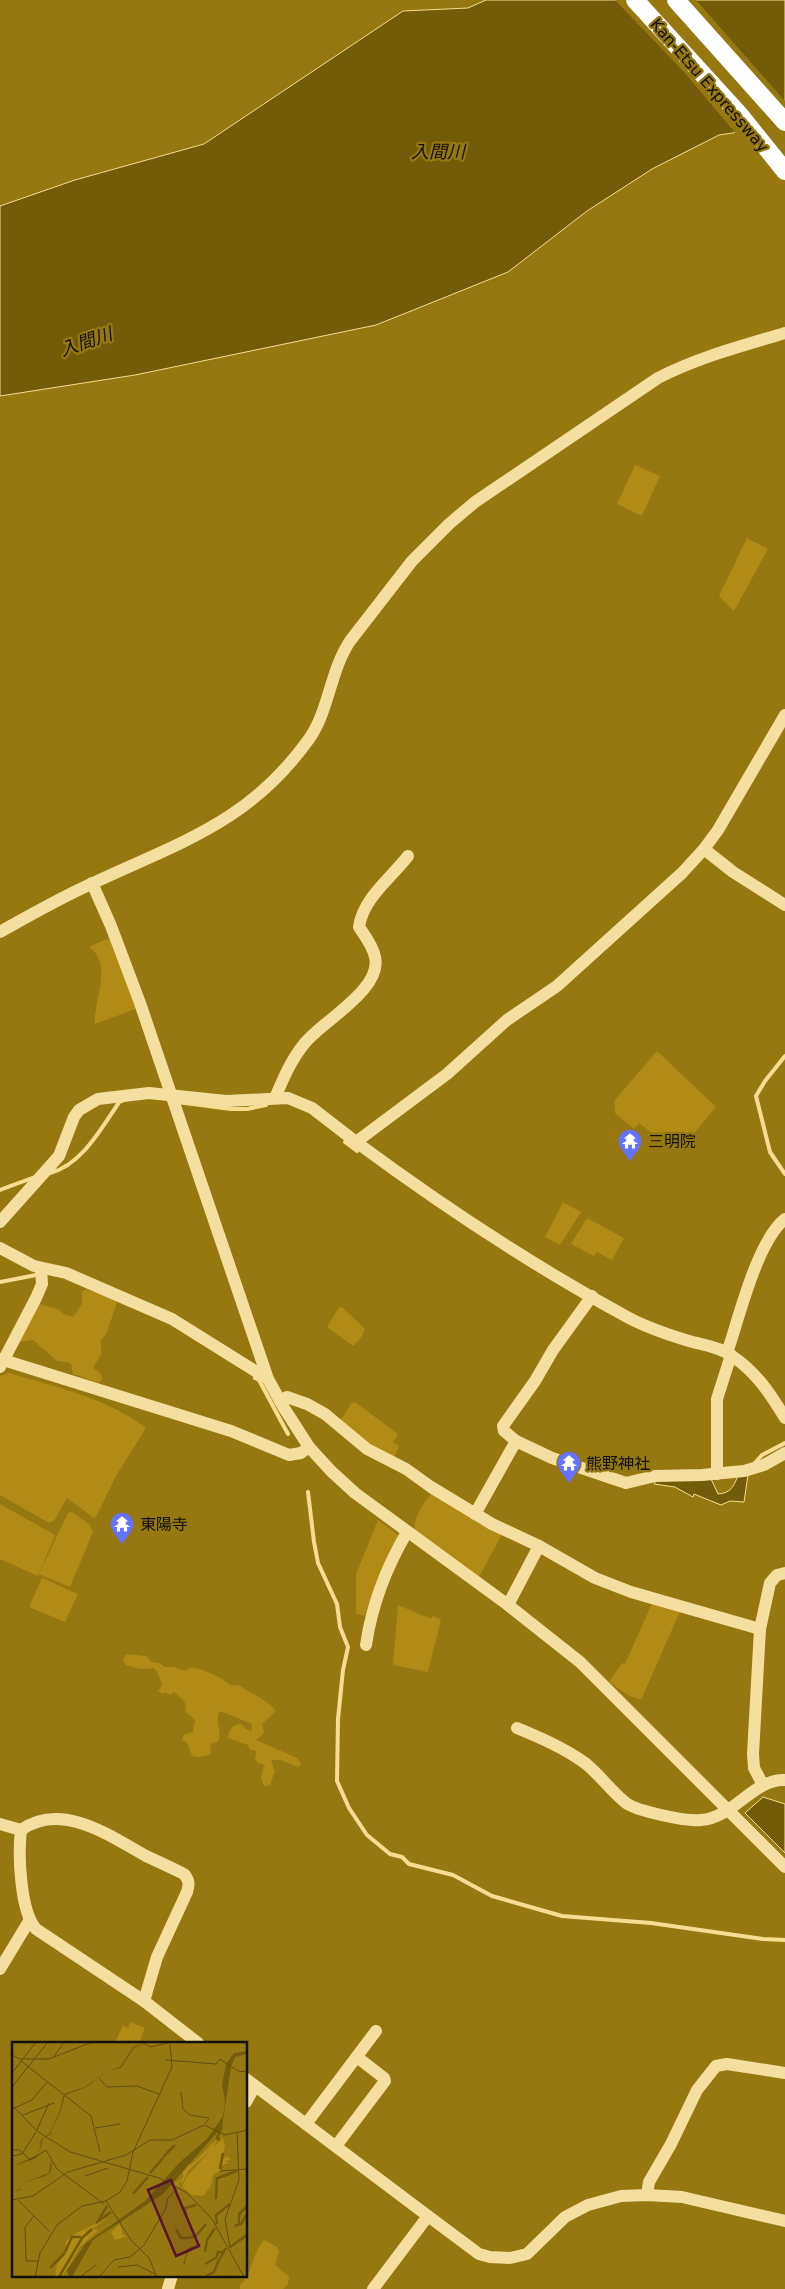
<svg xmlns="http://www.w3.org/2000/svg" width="785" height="2289" font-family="'DejaVu Sans','Noto Sans JP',sans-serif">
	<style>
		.green { fill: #b28b17 }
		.water { fill: #735b09; stroke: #f8dc92 }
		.pier { fill: #977710 }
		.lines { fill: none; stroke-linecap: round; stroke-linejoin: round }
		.stream { stroke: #f8dc92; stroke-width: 4 }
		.minor { stroke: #f4dfa0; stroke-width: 12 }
		.highway { stroke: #fff; stroke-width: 18 }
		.labels { text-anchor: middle; stroke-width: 4.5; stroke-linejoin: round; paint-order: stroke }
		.street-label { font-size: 16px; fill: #111; stroke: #977710 }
		.poi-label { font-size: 16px; fill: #111; stroke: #977710; text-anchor: start }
		.water-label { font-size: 18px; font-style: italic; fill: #111; stroke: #977710 }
		.inset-river { fill: none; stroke: #735b09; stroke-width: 2.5 }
		.inset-road { fill: none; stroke: #614e10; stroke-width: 1 }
		.view { fill: #58142f; fill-opacity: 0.15; stroke: #58142f; stroke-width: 2.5 }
		.inset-edge { fill: none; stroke: #111; stroke-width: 2.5 }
	</style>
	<rect width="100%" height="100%" fill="#977710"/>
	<g class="green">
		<polygon points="635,465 660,476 642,516 617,504"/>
		<polygon points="747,538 768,549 734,611 719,596"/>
		<path d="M107 939 110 940 136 1009 95 1024C93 1001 114 965 89 947Z"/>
		<polygon points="657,1051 716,1107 680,1150 674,1144 670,1148 639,1123 634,1129 615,1113 614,1101"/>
		<polygon points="563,1202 581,1212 560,1245 545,1237"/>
		<polygon points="587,1218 624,1238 612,1260 597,1252 594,1256 571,1244"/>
		<polygon points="86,1289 112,1298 117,1303 106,1334 101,1340 101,1354 93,1368 101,1374 102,1379 99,1383 73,1374 71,1364 67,1362 57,1361 33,1340 18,1342 39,1304 58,1309 64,1314 73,1317 82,1304 82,1292"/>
		<polygon points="339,1307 342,1307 365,1329 361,1338 353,1346 327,1327"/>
		<path d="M9 1373C56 1387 107 1398 146 1428L116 1476 97 1515 94 1518 67 1498 54 1521 49 1523 0 1495V1376Z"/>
		<polygon points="355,1402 398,1434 393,1442 399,1446 393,1460 370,1448 340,1421 351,1404"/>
		<path d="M432 1494 502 1534 479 1577 415 1530C412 1521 424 1500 432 1494Z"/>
		<polygon points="0,1504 55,1535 38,1576 0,1559"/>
		<polygon points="72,1512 90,1525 93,1532 70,1587 39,1574 68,1513"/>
		<polygon points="378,1520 398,1535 381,1572 365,1616 356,1614 356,1574"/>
		<polygon points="42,1578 78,1594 65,1622 29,1607"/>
		<polygon points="653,1601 681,1609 641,1700 628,1695 609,1682 622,1663 625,1664"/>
		<polygon points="398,1605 431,1619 433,1616 441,1620 428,1672 393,1665"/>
		<path d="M126 1654 146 1656 152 1662 160 1663 165 1667H174L186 1671 189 1668C200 1666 222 1678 230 1685H238C251 1694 266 1698 276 1711L262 1724 264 1733 256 1740 297 1758 301 1764 298 1767 281 1760H271L275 1771 270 1785 264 1786 261 1778 264 1765 258 1763 255 1759 256 1751 250 1749 248 1745 228 1738C228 1731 233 1724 241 1724L246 1729 251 1732 252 1724 220 1711C214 1720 223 1732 218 1742L211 1743 210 1755 198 1757 192 1756 187 1742 182 1741 183 1735 193 1732 195 1720 186 1712 185 1702 174 1692 170 1695 165 1692 164 1694 158 1691 162 1686C162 1682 157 1671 154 1668L140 1669 126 1665 123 1660Z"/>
		<polygon points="130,2022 145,2028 139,2043 115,2043 123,2025 128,2028"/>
		<path d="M264 2240 277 2247 279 2251 275 2265 289 2277 288 2284 283 2289H240V2285C253 2274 252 2252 264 2240Z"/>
	</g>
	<g class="water">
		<polygon points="486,0 785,0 785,125 719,135 652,169 587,211 508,272 376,325 135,375 0,396 0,206 75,180 204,144 403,11 468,8"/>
		<path d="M748 1475 744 1502 730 1501 721 1505 694 1494 693 1497 675 1487 654 1484 657 1480 711 1479 718 1494C731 1493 733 1487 738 1476Z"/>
		<polygon points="763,1797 785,1804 785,1853 745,1813"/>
	</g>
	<polygon class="pier" points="615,0 696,0 785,101 785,128 737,135 684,72"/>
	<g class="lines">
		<g class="stream">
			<polyline points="785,1056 765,1081 756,1096 770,1152 785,1174"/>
			<polyline points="177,1102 231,1109 247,1109 266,1105"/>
			<polyline points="345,1142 357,1151"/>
			<path d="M50 1173C82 1165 102 1127 120 1101H122"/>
			<polyline points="0,1190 35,1177"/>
			<polyline points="0,1282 36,1275"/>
			<polyline points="255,1378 259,1380 288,1434"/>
			<polyline points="754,1464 762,1455 785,1443"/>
			<polyline points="308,1492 314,1542 318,1563 337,1604 340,1627 348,1647 343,1670 338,1719 337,1781 349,1808 367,1835 390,1854 402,1857 409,1864 453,1875 492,1896 562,1916 651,1923 763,1939 785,1940"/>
		</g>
		<g class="minor">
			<polyline points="704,849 733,872 785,905"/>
			<polyline points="92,883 111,926 140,1003 268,1379 284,1408 309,1447 331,1471 355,1493 508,1605 580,1662 785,1867"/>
			<path d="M0 932C30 915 60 898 91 884 180 842 249 823 309 739 329 711 330 671 350 641L412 561 449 524 475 502 658 378C699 357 742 346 785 333"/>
			<path d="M275 1098C283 1079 291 1060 304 1044 321 1022 383 989 375 957 373 946 365 936 359 927 363 898 391 878 408 856"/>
			<path d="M356 1142C444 1207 533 1266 629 1318 648 1328 669 1335 689 1341 703 1345 720 1347 732 1356 756 1372 770 1393 785 1418"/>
			<polyline points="0,1222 59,1156 74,1117 79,1110 98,1099 149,1093 226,1101 288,1098 312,1108 356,1142 447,1074 507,1020 557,986 682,873 704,849 718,830 785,715"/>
			<polyline points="0,1248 34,1266 66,1273 172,1319 268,1379"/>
			<path d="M727 1353C739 1318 757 1241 785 1219"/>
			<polyline points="0,1359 231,1431 289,1455 301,1453 309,1447"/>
			<polyline points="0,1367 36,1298 42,1284 41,1268"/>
			<polyline points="280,1401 287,1397 307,1404 325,1414 367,1449 406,1469 431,1487 492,1524 539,1546 595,1578 631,1592 760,1629"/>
			<polyline points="516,1441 552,1458 626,1483 655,1476 702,1475 744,1471 764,1465 785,1453"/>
			<polyline points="717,1474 717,1399 731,1355"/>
			<polyline points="475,1514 516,1441 504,1431 503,1426 535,1381 553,1350 592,1296"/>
			<polyline points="508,1605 539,1546"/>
			<path d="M366 1645C372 1603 386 1568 407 1532"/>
			<path d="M517 1728C541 1738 564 1748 585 1763 600 1775 611 1791 626 1803 637 1811 687 1822 701 1820 735 1817 753 1779 785 1780"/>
			<polyline points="763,1785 754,1768 753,1754 760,1629 770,1583 777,1575 785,1573"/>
			<path d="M0 1824 21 1830C62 1801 110 1836 146 1856 159 1862 172 1868 184 1874 190 1881 189 1885 187 1892L157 1957 144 2001"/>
			<path d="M21 1830C18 1854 20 1911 36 1929L144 2001 198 2043"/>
			<polyline points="0,1969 29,1921"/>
			<polyline points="246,2079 428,2216 479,2254 490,2257 510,2258 527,2254 565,2217 588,2205 621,2196 647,2195 682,2197 785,2221"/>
			<polyline points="246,2102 255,2086"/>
			<polyline points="306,2124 376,2031"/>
			<polyline points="336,2146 385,2081 384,2078 357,2057"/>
			<polyline points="647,2195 649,2182 671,2144 697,2090 716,2066 727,2064 785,2073"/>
			<polyline points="168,2289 172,2275"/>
			<polyline points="373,2289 428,2216"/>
		</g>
		<g class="highway">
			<polyline points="635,0 739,114 785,171"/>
			<polyline points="676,0 785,122"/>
		</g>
	</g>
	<defs>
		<symbol id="temple-pin" viewBox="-11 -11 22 30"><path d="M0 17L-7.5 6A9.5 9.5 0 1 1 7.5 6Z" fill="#6372ff" stroke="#977710"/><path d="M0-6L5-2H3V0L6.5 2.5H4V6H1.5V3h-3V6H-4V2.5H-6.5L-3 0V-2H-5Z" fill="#fff"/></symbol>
	</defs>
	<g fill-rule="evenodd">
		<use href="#temple-pin" x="616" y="1127" width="28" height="38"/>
		<use href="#temple-pin" x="555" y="1449" width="28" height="38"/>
		<use href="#temple-pin" x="108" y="1510" width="28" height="38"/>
	</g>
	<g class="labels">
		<g class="street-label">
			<text transform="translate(710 85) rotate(49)" y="6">Kan-Etsu Expressway</text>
		</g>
		<g class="poi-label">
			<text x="648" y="1147">三明院</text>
			<text x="586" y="1469">熊野神社</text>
			<text x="140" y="1530">東陽寺</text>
		</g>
		<g class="water-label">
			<text x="438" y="158">入間川</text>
			<text transform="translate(86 342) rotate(-19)" y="6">入間川</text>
		</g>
	</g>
	<g transform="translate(12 2042)">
		<rect width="235" height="235" fill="#977710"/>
		<path d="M211 95 213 105 209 119 215 114 219 118 213 119 217 121 207 124 208 129 201 133 199 144 191 154 180 153 170 145 175 134ZM205 97 201 106 176 129 170 142 169 139 165 142 169 145 162 142 171 136V129L179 120 178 124ZM96 176 80 187 87 188 69 204 50 235H43L45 222 55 209 56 203H53L55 198 64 191ZM108 182 111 193 116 194 103 198 99 190Z" fill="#b28b17"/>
		<path d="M135 0 122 6 109 26 101 28H97L94 29 77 43 72 46 53 53 49 68 39 89 42 106 39 118 40 124 39 129 37 132 33 134 11 141 8 148 0 150 8 147 11 141 37 131 39 118 42 106 39 91 37 93 31 97 27 112 24 116 0 125 27 112 29 98 31 96 37 92 38 90 48 68 51 54 54 51 73 45 94 29 102 27 108 25 121 5ZM235 9V12L223 15 219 25 210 85 151 152 81 198 60 235H57L55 228 74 201 133 159 168 120 195 97 211 74 213 59 210 43 214 22 222 11Z" fill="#735b09"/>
		<path class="inset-river" d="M208 98 205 96 210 84M151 115 163 103M208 127 211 111M138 131 151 116M206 136 225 129M121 152 136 135M204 157 205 135M174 173 173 166 184 163M86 179 95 164M84 181 99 170M205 182 204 173 218 162M227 182V172L235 164M223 184 230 181 234 173M164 187 169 196H176L184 194 194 182M218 205 235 193M53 210 60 195H69M193 210 195 198 203 186M206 220 214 206M193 222 204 216 206 210H213M38 226 53 211M194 234 202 230 206 220M47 235 70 196 80 187"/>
		<path class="inset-road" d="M130 0 138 5 161 0M0 13 8 17H37L80 0M41 16 52 0M154 18 204 22 208 17 226 29 235 30M9 19 79 74 88 110M0 31 24 0M87 36 95 45 125 44 147 52M0 45 36 0M169 50 171 67 178 73 197 76 193 82M0 63 25 89 58 110 147 136 175 151 200 177 232 235M0 67 20 58 35 40M11 73 42 61M83 86 108 82M25 88 37 61M0 108H7L19 118 34 108 45 127 92 162M0 114 10 112 24 90M208 129 235 127M73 134 96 126M0 158 21 154 56 130 114 113 138 98H160L192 83 213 93 235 88M6 158 38 190M22 174 13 185 14 219H26M218 206 213 177 227 138 225 90M172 222 176 207 189 202M106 225 125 223 143 232M23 235 28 211 45 183 70 164 94 159M68 235 84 223M87 235 102 218 118 215 132 203 153 168 156 156 165 147M145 235 137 216 119 198 94 159 108 150 115 139 121 110 160 25 158 2"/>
		<path class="view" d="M159 138 187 204 164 214 136 148Z"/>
		<rect width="235" height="235" class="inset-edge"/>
	</g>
</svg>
